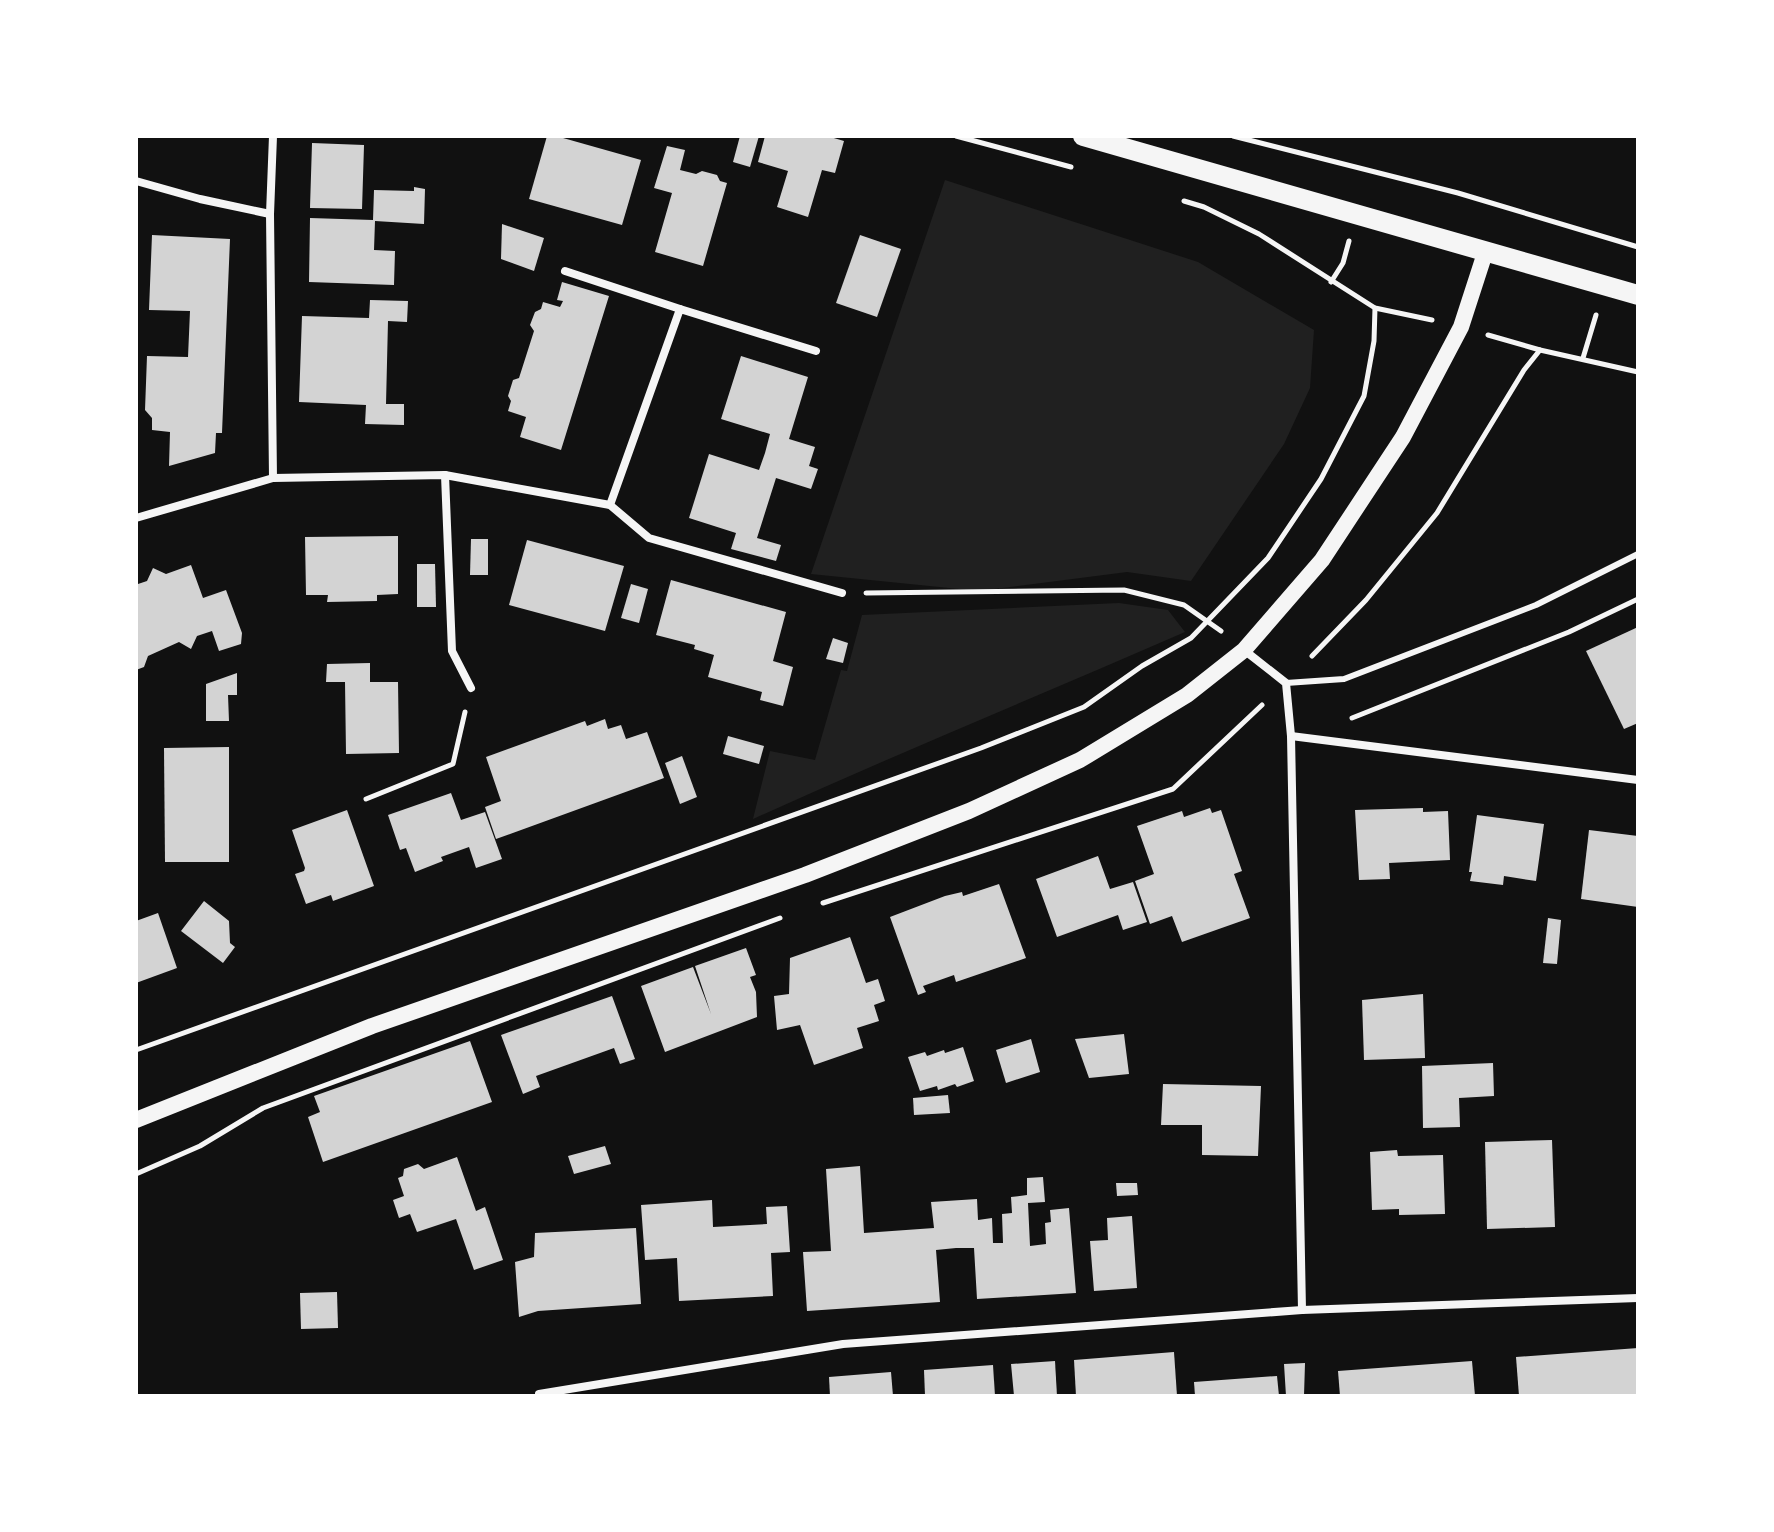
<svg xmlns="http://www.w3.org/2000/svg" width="1774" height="1532" font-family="'DejaVu Sans',sans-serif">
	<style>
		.green { fill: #202020 }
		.building { fill: #d3d3d3 }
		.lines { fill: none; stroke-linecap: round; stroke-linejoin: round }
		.path { stroke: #f5f5f5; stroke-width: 5 }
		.service { stroke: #f5f5f5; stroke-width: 6 }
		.minor { stroke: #f5f5f5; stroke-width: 8 }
		.secondary { stroke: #f5f5f5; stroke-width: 16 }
		.primary { stroke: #f5f5f5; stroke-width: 20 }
	</style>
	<rect width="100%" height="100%" fill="#111"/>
	<g class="green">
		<polygon points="945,180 1198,262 1314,330 1310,388 1284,444 1191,581 1127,572 979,591 811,574"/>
		<path d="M1119 603 1168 610 1185 632C1041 695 896 754 753 819L770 751 815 760 841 670 847 671 862 615Z"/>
	</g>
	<g class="building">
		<polygon points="547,136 556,136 641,160 622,225 529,199"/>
		<polygon points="740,136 759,136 750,167 733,162"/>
		<polygon points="765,136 827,136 844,141 835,173 822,170 808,217 777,207 788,171 758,162"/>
		<polygon points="312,143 364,145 362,209 310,208"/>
		<polygon points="667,146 685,150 680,170 696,174 702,171 717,175 720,181 727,183 703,266 655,252 672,193 654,188"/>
		<polygon points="414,187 425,189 424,224 375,221 374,250 395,251 394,285 309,282 310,218 373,220 374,190 414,191"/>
		<polygon points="502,224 544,238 534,271 501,259"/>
		<polygon points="152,235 230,239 222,433 216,433 215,453 169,466 170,432 152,430 152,418 145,410 147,356 188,357 190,311 149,310"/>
		<polygon points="860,235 901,249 877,317 836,303"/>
		<polygon points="562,282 609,296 561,450 520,437 526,417 508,411 511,401 508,396 513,380 519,378 534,331 530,325 535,312 541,309 543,302 560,307 563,301 557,300"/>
		<polygon points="370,300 408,301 407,322 388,321 386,404 404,404 404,425 365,424 366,405 299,402 302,316 369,318"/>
		<polygon points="741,356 808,377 789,439 815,447 809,466 818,469 811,489 776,478 757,538 781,545 776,561 731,549 736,533 689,518 709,454 759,470 765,453 770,434 721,419"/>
		<polygon points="398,536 398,594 377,595 377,601 327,602 328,595 306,595 305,537"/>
		<polygon points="471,539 488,539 488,575 470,575"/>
		<polygon points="527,540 624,566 605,631 509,605"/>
		<polygon points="417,564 435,564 436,607 417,607"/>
		<polygon points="191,565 203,598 226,590 242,633 241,644 219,651 212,631 197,636 191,649 179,642 148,656 144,667 136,670 138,584 147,581 153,568 166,574"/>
		<polygon points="671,580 786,612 773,661 793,667 783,706 760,700 762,692 708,677 714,655 694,649 695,645 656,635"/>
		<polygon points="631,584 648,589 639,623 621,618"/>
		<polygon points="1638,627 1638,723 1624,729 1586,651"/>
		<polygon points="833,638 848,643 843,663 826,659"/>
		<polygon points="370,663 370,682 398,682 399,753 346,754 345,682 326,682 327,664"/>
		<polygon points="237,673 237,695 228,695 229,721 206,721 206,684"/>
		<polygon points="605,719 608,729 621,725 626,739 647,732 664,778 496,839 485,807 501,801 486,757 585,721 587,726"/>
		<polygon points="728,736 764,746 759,764 723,754"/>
		<polygon points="229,747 229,862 165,862 164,748"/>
		<polygon points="682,756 697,797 680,804 665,763"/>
		<polygon points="451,793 461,820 485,812 502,859 476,868 469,847 441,857 443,861 415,872 406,848 400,850 388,815"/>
		<polygon points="1210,808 1212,813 1221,810 1242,871 1234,874 1250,918 1182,942 1172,916 1150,924 1135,881 1154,874 1137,826 1182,811 1184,817"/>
		<polygon points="1423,808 1423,812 1448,811 1450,860 1389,863 1390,879 1359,880 1355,810"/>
		<polygon points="347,810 374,886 333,901 331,895 306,904 295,874 304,871 305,868 292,830"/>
		<polygon points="1477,815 1544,824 1536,881 1504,876 1503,885 1470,881 1472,872 1469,872"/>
		<polygon points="1589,830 1638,836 1638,907 1581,899"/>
		<polygon points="1098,856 1110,889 1133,882 1147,922 1123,930 1118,915 1057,937 1036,879"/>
		<polygon points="999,884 1026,958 956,982 954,975 923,986 926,992 918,995 890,917 945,896 962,892 963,896"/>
		<polygon points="204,901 229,921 230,943 235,947 223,963 181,931"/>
		<polygon points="158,913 177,968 136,983 136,921"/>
		<polygon points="1548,918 1561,920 1557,964 1543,963"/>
		<polygon points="850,937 866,983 878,979 885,1001 874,1005 879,1021 857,1028 863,1048 814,1065 800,1025 777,1030 774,996 789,994 790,958"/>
		<polygon points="746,948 756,975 750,977 756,992 757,1017 665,1052 641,986 693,967 711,1014 695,966"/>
		<polygon points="1423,994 1425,1058 1364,1060 1362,1000"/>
		<polygon points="612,996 635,1059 620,1064 614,1048 536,1076 540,1087 523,1094 501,1035"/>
		<polygon points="1124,1034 1129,1074 1089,1078 1075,1039"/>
		<polygon points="1031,1039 1040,1072 1006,1083 996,1050"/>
		<polygon points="470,1041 492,1102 323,1162 308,1117 320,1112 314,1096"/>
		<polygon points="963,1047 974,1081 957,1087 955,1084 938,1090 937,1086 920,1091 908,1057 925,1052 927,1056 944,1050 945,1053"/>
		<polygon points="1493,1063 1494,1096 1459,1098 1460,1127 1423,1128 1422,1066"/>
		<polygon points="1163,1084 1261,1086 1258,1156 1202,1155 1202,1125 1161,1125"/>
		<polygon points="948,1095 950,1113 914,1115 913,1098"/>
		<polygon points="1552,1140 1555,1227 1487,1229 1485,1142"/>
		<polygon points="605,1146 611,1164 574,1174 568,1156"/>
		<polygon points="1397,1150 1398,1156 1443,1155 1445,1214 1399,1215 1399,1209 1372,1210 1370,1152"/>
		<polygon points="457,1157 476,1211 485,1207 503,1260 474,1270 456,1219 417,1232 410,1214 399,1218 393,1200 404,1196 398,1178 403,1176 404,1169 418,1164 424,1169"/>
		<polygon points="860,1166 864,1233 934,1228 931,1202 977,1199 978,1220 992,1218 993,1243 1003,1243 1002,1214 1012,1213 1011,1197 1027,1195 1027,1178 1043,1177 1045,1202 1028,1203 1030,1246 1046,1244 1045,1223 1051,1222 1050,1210 1069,1208 1076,1293 977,1299 974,1248 956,1248 936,1250 940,1302 807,1311 803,1252 831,1251 826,1169"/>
		<polygon points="1116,1183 1137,1183 1138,1195 1117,1196"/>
		<polygon points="712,1200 713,1227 767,1224 766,1207 787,1206 790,1252 771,1253 773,1296 679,1301 677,1258 645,1260 641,1205"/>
		<polygon points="1132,1216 1137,1288 1094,1291 1090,1241 1108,1240 1107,1218"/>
		<polygon points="636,1228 641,1304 538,1311 519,1317 515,1262 534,1257 535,1233"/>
		<polygon points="337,1292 338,1328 301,1329 300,1293"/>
		<polygon points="1638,1348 1638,1396 1519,1396 1516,1357"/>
		<polygon points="1174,1352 1177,1396 1076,1396 1074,1360"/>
		<polygon points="1055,1361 1057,1396 1014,1396 1011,1364"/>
		<polygon points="1472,1361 1475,1396 1340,1396 1338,1371"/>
		<polygon points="1305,1363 1304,1396 1286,1396 1284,1364"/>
		<polygon points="993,1365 995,1396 925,1396 924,1370"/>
		<polygon points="891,1372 893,1396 830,1396 829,1377"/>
		<polygon points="1277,1376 1279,1396 1195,1396 1194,1382"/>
	</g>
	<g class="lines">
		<g class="path">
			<polyline points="956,136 1071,167"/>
			<polyline points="1233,136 1458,193 1638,247"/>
			<polyline points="1184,201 1204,207 1259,234 1375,308 1432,320"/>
			<polyline points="1331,282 1343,263 1349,241"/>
			<polyline points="1488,335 1540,350 1638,372"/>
			<polyline points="1583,358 1596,315"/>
			<polyline points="866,593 1124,590 1184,605 1221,631"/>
			<polyline points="1312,656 1366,600 1437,513 1524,370 1540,350"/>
			<polyline points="1352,718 1569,632 1638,599"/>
			<polyline points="366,799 453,764 465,712"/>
			<polyline points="823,903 1173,789 1262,705"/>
			<polyline points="136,1050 981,748 1084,707 1142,666 1191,638 1268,558 1321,479 1364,396 1374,341 1375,308"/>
			<polyline points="136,1174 200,1146 263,1108 780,918"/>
		</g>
		<polyline class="service" points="1286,683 1344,679 1536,605 1638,554"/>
		<g class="minor">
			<polyline points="273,136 270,214 273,478"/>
			<polyline points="136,181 200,199 270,214"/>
			<polyline points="565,271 680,309"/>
			<polyline points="445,475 452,651 471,688"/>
			<polyline points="610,505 680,309 816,351"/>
			<polyline points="136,518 273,478 445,475 610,505 649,538 842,593"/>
			<polyline points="1244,650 1286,683 1291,736 1302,1310"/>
			<polyline points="1291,736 1638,780"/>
			<polyline points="539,1394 843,1344 1302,1310 1638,1298"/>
		</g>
		<polyline class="secondary" points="136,1120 372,1026 805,875 969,811 1080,760 1187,695 1244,650 1322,560 1403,437 1461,327 1485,253"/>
		<polyline class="primary" points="1083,136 1638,295"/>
	</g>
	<rect width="1774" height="1532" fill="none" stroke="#ffffff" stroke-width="276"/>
</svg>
